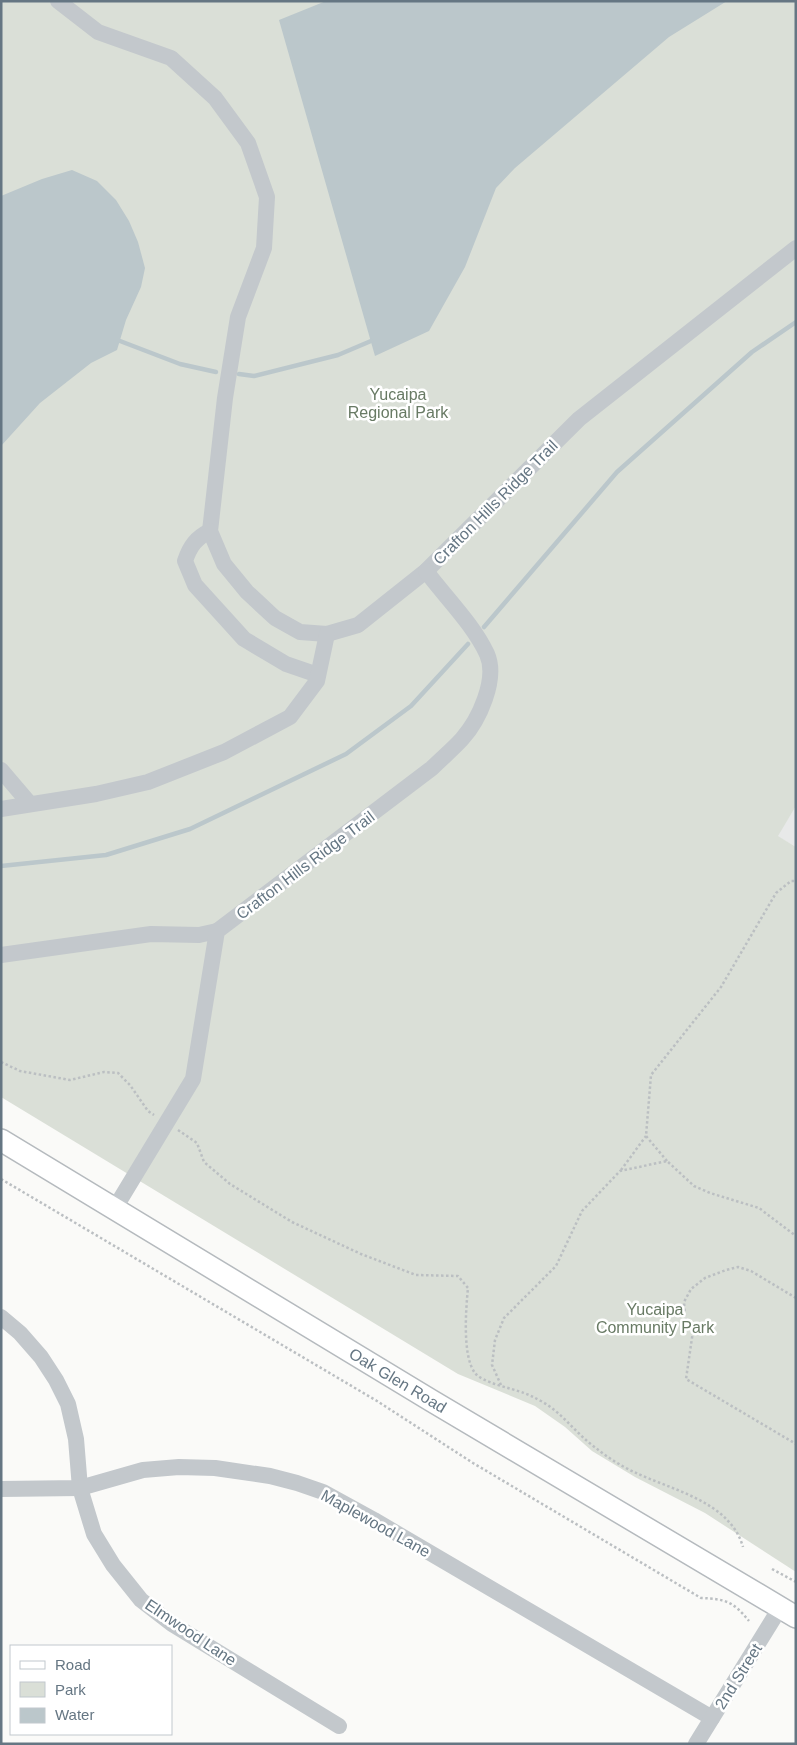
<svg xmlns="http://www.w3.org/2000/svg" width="797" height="1745" font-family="Arial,sans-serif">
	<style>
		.built { fill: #e8e9e9 }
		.green { fill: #dadfd7 }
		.water { fill: #bbc7cb }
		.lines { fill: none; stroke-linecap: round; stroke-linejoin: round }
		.stream { stroke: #bbc7cb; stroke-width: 4.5 }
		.major-casing { stroke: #b5babe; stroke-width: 24 }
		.path { stroke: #bbbfc2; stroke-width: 2.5; stroke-dasharray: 2.5 2.5; stroke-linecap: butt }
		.minor { stroke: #c3c8cc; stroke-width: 16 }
		.major { stroke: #fff; stroke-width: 21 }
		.labels { text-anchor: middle; stroke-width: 5; stroke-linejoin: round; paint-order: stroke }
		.park-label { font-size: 16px; fill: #687a64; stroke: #fff }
		.street-label { font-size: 16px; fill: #657683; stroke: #fff }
	</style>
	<rect width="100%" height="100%" fill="#fafaf8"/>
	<polygon class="built" points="796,806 796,847 777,836"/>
	<polygon class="green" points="1,1 796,1 796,806 778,836 796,847 796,1572 705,1513 635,1477 592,1451 565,1427 535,1406 458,1374 1,1097"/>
	<g class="water">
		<polygon points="326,1 727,1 669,37 515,168 496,188 465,267 429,331 375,356 279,20"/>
		<polygon points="72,170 97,181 116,200 129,221 138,242 145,268 141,287 126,320 117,350 91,363 40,403 1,446 1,196 42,179"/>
	</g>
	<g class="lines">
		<g class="stream">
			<polyline points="120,341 180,364 216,372"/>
			<polyline points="239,374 254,376 338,355 371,341"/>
			<polyline points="484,627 617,472 752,352 796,322"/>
			<polyline points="1,866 106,855 190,829 346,754 411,706 468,644"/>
		</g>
		<defs>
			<polyline id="major" points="1,1140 432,1401 796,1617"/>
		</defs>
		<use href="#major" class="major-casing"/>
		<g class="path">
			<polyline points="1,1062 20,1071 70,1080 104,1072 118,1073 130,1085 148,1111 154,1115"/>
			<path d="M178 1130 197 1143 204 1162 230 1184 292 1222 361 1254 416 1275 458 1276 468 1288C466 1308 462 1356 475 1373 483 1383 511 1388 524 1393 530 1395 535 1398 541 1401 563 1413 576 1434 596 1448 607 1457 621 1466 634 1472 671 1490 730 1501 743 1547"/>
			<polyline points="667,1161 646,1136 651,1075 721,987 776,893 791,881 796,881"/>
			<polyline points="621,1170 646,1136"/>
			<path d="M1 1179 377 1401 473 1463 701 1598C725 1599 733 1601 749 1621"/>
			<polyline points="796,1298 751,1271 738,1267 726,1270 705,1278 691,1289 684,1302 685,1318 693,1331 686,1379 796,1444"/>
			<polyline points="501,1385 492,1365 495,1340 504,1318 556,1266 582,1211 620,1171 667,1161 694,1186 710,1193 759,1208 796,1236"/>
			<polyline points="772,1569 796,1582"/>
		</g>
		<g class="minor">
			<polyline points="58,1 98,32 171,58 215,98 248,143 267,197 264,248 238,317 225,398 210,531 224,564 247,592 275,618 300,632 327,634 358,625 426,571 579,419 796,248"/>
			<path d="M210 531C196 538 190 546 185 561L195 585 244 639 286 664 318 675"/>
			<polyline points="1,770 30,804"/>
			<polyline points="1,809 96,794 148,782 224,752 290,717 317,681 327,634"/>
			<polyline points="1,955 151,934 199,935 217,931"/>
			<path d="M115 1208 193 1079 217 931 432 768C442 758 453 749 462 739 479 720 498 679 487 654 473 624 446 598 426 571"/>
			<polyline points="1,1317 20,1333 41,1357 56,1380 68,1404 76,1439 80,1488 94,1534 113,1565 141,1600 172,1624 339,1726"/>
			<polyline points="1,1489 80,1488 143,1470 179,1467 215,1468 270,1476 297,1483 323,1492 374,1520 712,1718"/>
			<polyline points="696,1744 780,1608"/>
		</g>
		<use href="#major" class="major"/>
	</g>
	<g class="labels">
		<g class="park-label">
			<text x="398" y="400">Yucaipa<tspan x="398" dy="18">Regional Park</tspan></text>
			<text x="655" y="1315">Yucaipa<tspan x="655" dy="18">Community Park</tspan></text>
		</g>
		<g class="street-label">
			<text transform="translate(495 502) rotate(-45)" y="6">Crafton Hills Ridge Trail</text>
			<text transform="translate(305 865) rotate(-37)" y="6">Crafton Hills Ridge Trail</text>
			<text transform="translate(398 1380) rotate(31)" y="6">Oak Glen Road</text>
			<text transform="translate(376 1523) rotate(29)" y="6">Maplewood Lane</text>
			<text transform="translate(191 1632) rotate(34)" y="6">Elmwood Lane</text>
			<text transform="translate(738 1676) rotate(-58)" y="6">2nd Street</text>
		</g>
	</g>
	<rect width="797" height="1745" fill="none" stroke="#657683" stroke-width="5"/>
	<rect x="10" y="1645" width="162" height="90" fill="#ffffff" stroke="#c1c8cd"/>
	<rect x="20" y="1661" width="25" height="8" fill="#ffffff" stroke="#c1c8cd"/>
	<text x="55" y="1670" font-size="15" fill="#657683">Road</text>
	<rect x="20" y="1682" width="25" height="15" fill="#dadfd7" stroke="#c1c8cd"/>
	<text x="55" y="1695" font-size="15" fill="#657683">Park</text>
	<rect x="20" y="1708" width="25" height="15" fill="#bbc7cb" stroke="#c1c8cd"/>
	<text x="55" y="1720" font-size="15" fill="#657683">Water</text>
</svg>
